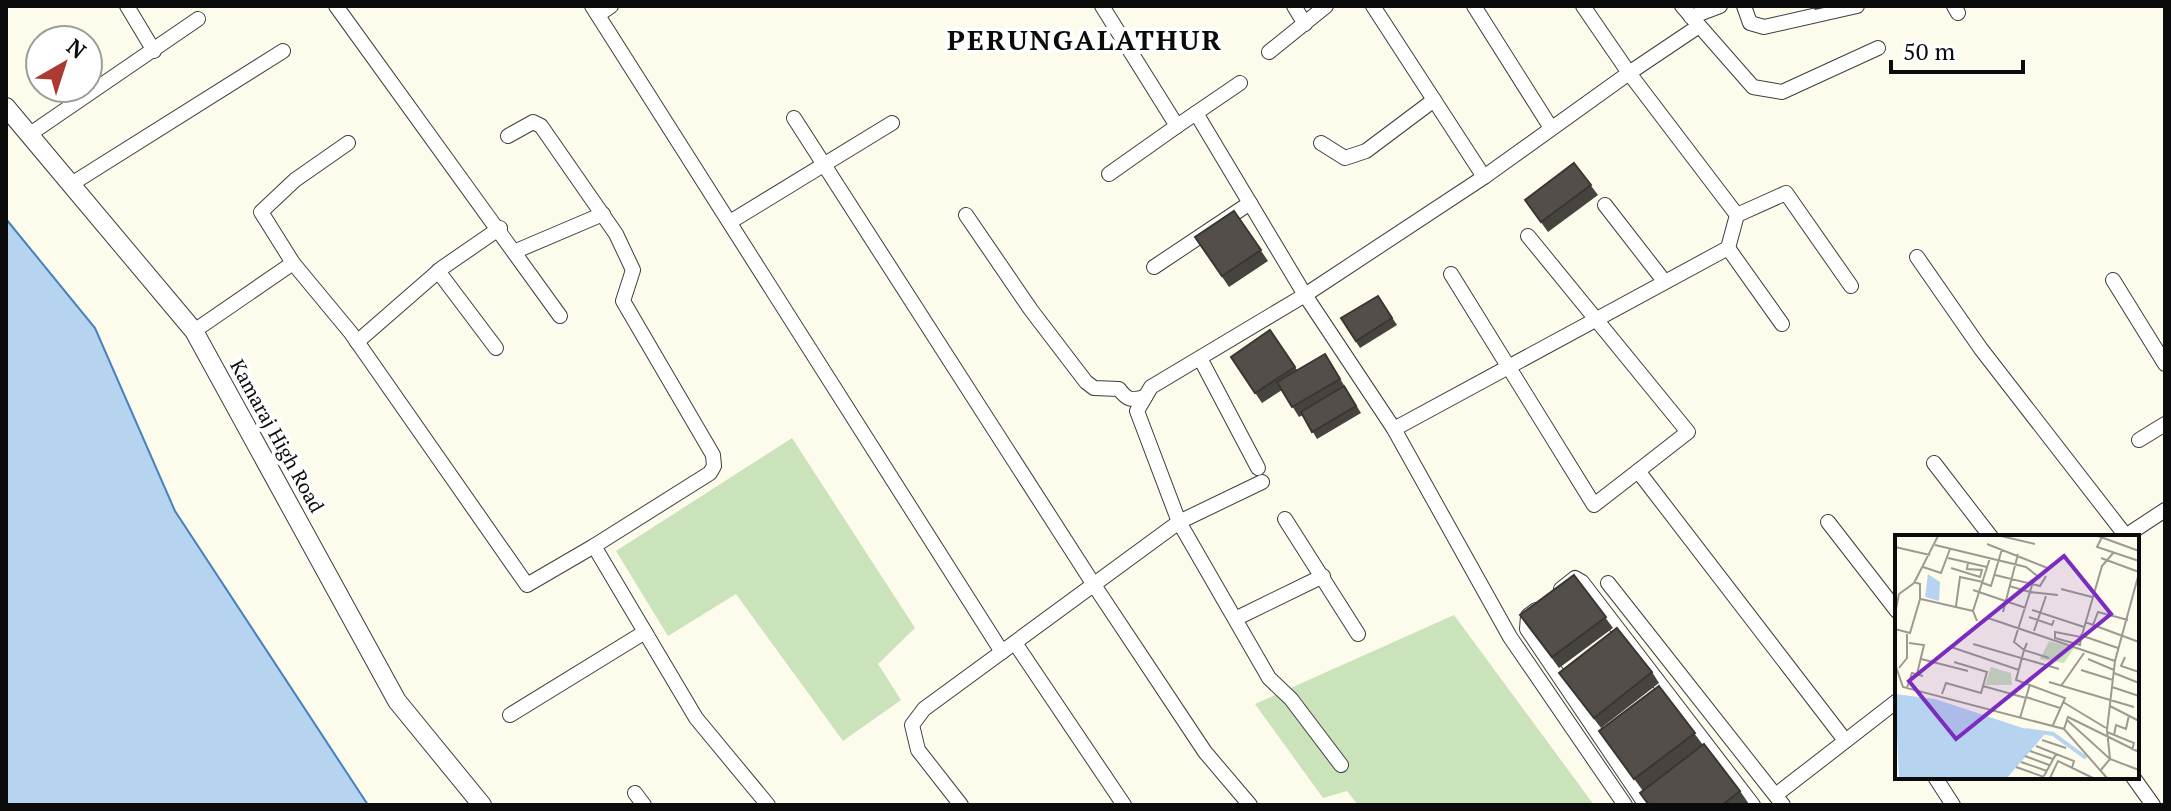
<svg xmlns="http://www.w3.org/2000/svg" width="2171" height="811" font-family="'PT Serif',serif">
	<style>
		.green { fill: #cbe3ba }
		.water { fill: #b6d4ef; stroke: #4581be; stroke-width: 2 }
		.lines { fill: none; stroke-linecap: round; stroke-linejoin: round }
		.minor-casing { stroke: #3e3e3e; stroke-width: 16 }
		.tertiary-casing { stroke: #3e3e3e; stroke-width: 20 }
		.minor { stroke: #fff; stroke-width: 14 }
		.tertiary { stroke: #fff; stroke-width: 18 }
		.wall { fill: #47433f }
		.building { fill: #534e49; stroke: #3a3733; stroke-width: 2 }
		.labels { text-anchor: middle; stroke-width: 8; stroke-linejoin: round; paint-order: stroke }
		.street-label { font-size: 20px; fill: #0b0b0b; stroke: #fff }
		.district-label { font-size: 28px; font-weight: bold; letter-spacing: 2px; fill: #0b0b0b; stroke: #fff }
		.inset-river { fill: none; stroke: #b6d4ef; stroke-width: 4 }
		.inset-road { fill: none; stroke: #9c9b92; stroke-width: 2 }
		.view { fill: #7b2cbf; fill-opacity: 0.15; stroke: #7b2cbf; stroke-width: 4 }
		.inset-edge { fill: none; stroke: #0b0b0b; stroke-width: 4 }
	</style>
	<rect width="100%" height="100%" fill="#fdfbec"/>
	<g class="green">
		<polygon points="792,438 915,628 878,664 901,700 843,741 736,594 668,636 616,551"/>
		<polygon points="1454,615 1594,805 1358,805 1347,791 1323,798 1255,704"/>
	</g>
	<polygon class="water" points="6,219 95,328 175,511 368,805 6,805"/>
	<g class="lines">
		<defs>
			<g id="minor">
				<polyline points="127,6 154,51"/>
				<polyline points="336,6 560,316"/>
				<polyline points="592,6 1002,652"/>
				<polyline points="1102,6 1177,126 1240,83"/>
				<polyline points="1294,6 1305,24"/>
				<polyline points="1373,6 1484,177"/>
				<polyline points="1474,6 1551,128"/>
				<polyline points="1682,6 1753,87 1782,92 1878,48"/>
				<polyline points="1744,6 1750,23 1764,27 1857,6"/>
				<polyline points="1954,6 1958,13"/>
				<polyline points="598,15 611,6"/>
				<polyline points="1691,17 1720,6"/>
				<polyline points="1699,26 1629,73 1737,215"/>
				<polyline points="1269,52 1326,6"/>
				<polyline points="1196,113 1305,295 1394,429 1510,637 1625,805"/>
				<polyline points="794,118 1094,585 1205,752 1250,805"/>
				<polyline points="30,134 198,19"/>
				<polyline points="508,136 533,122 541,126 616,234 633,270 623,301 713,455 714,466 710,473 594,546"/>
				<polyline points="1321,143 1345,158 1366,151 1434,100"/>
				<polyline points="1109,174 1177,126"/>
				<polyline points="73,183 283,51"/>
				<polyline points="1605,205 1664,281"/>
				<path d="M966 215 1031 310 1086 382 1094 388 1119 389C1127 400 1132 401 1145 397"/>
				<polyline points="1737,215 1786,193 1851,286"/>
				<polyline points="730,222 892,123"/>
				<polyline points="1528,236 1688,432 1638,471 1844,739"/>
				<polyline points="1728,248 1782,324"/>
				<polyline points="516,251 603,214"/>
				<polyline points="1917,257 1981,349 2126,536"/>
				<polyline points="293,263 261,212 295,180 348,143"/>
				<polyline points="1154,267 1250,203"/>
				<polyline points="438,271 496,348"/>
				<polyline points="1451,274 1594,505 1638,471"/>
				<polyline points="2113,280 2165,364"/>
				<polyline points="194,331 293,263 351,333 527,585 594,546 696,718 768,805"/>
				<polyline points="357,342 442,268 500,228"/>
				<polyline points="1200,358 1258,468"/>
				<polyline points="1394,429 1728,248 1737,215"/>
				<polyline points="2139,440 2165,424"/>
				<polyline points="1934,463 1991,537"/>
				<polyline points="1262,482 1179,522 1137,411 1151,387 1305,295 1484,177 1629,73 1583,6"/>
				<polyline points="1285,519 1358,634"/>
				<polyline points="1828,522 1897,611"/>
				<polyline points="2124,537 2165,510"/>
				<polyline points="1608,583 1783,805"/>
				<polyline points="1561,589 1575,578 1582,582 1753,805"/>
				<polyline points="1536,610 1528,616 1527,629 1646,805"/>
				<polyline points="1237,618 1323,576"/>
				<polyline points="1015,643 1124,805"/>
				<polyline points="510,715 645,632"/>
				<polyline points="1935,777 1953,805"/>
				<polyline points="2133,777 2153,805"/>
				<polyline points="635,793 644,805"/>
				<polyline points="1777,794 1897,701"/>
				<polyline points="961,805 918,750 912,725 924,709 1179,522 1269,678 1291,699 1341,765"/>
			</g>
			<polyline id="tertiary" points="6,107 194,331 397,701 482,805"/>
		</defs>
		<use href="#minor" class="minor-casing"/>
		<use href="#tertiary" class="tertiary-casing"/>
		<use href="#minor" class="minor"/>
		<use href="#tertiary" class="tertiary"/>
	</g>
	<g class="wall">
		<polygon points="1812,6 1833,6 1815,10"/>
		<polygon points="1574,163 1598,195 1548,232 1525,200"/>
		<polygon points="1234,211 1268,261 1229,287 1195,237"/>
		<polygon points="1378,296 1397,325 1360,348 1341,318"/>
		<polygon points="1270,330 1297,370 1325,354 1361,413 1317,439 1303,415 1299,417 1282,390 1262,403 1231,357"/>
		<polygon points="1574,575 1613,628 1559,668 1520,615"/>
		<polygon points="1652,672 1659,683 1601,728 1559,673"/>
		<polygon points="1659,686 1703,745 1740,791 1749,804 1748,805 1648,805 1640,793 1643,791 1599,731"/>
	</g>
	<g class="building">
		<polygon points="1574,163 1591,185 1541,222 1525,200"/>
		<polygon points="1234,211 1261,250 1222,276 1195,237"/>
		<polygon points="1378,296 1392,318 1356,341 1341,318"/>
		<polygon points="1270,330 1295,367 1255,393 1231,357"/>
		<polygon points="1325,354 1340,379 1292,407 1277,382"/>
		<polygon points="1344,386 1356,406 1312,432 1301,412"/>
		<polygon points="1574,575 1606,617 1552,657 1520,615"/>
		<polygon points="1617,628 1652,672 1594,718 1559,673"/>
		<polygon points="1659,686 1695,733 1634,779 1599,731"/>
		<polygon points="1704,744 1740,791 1722,805 1649,805 1640,793"/>
	</g>
	<g class="labels">
		<g class="street-label">
			<text transform="translate(277 436) rotate(61)" y="7">Kamaraj High Road</text>
		</g>
		<g class="district-label">
			<text x="1085" y="50">PERUNGALATHUR</text>
		</g>
	</g>
	<g transform="translate(1895 535)">
		<rect width="244" height="244" fill="#fdfbec"/>
		<path d="M154 106 179 113 169 128 145 124ZM96 132 116 138 117 150H90Z" fill="#cbe3ba"/>
		<path d="M33 39 45 47 44 66 30 62ZM0 159 40 164 149 200 112 243H4Z" fill="#b6d4ef"/>
		<path class="inset-river" d="M130 195 158 199 191 223"/>
		<path class="inset-road" d="M106 1 140 9M203 1 244 16M207 2 202 12 244 26M92 9 155 34M40 10 131 32 145 43M0 12 35 20M53 23 92 32M206 23 244 37M28 32 46 38 55 14M56 33 85 42 87 35 72 34 73 27M100 40 145 51 151 41M88 48 96 51 107 14M137 50 135 57 163 60M114 51 135 57 119 107 129 115 132 108M166 54 197 62M78 55 131 73M26 64 78 76M61 71 65 42 88 47M137 75 189 92M108 77 123 19M0 79 4 59 19 48 43 1M134 82 157 90 159 85M93 83 220 126M82 86 78 76 95 23M190 87 244 107M198 90 203 77 233 85M0 94 15 98 25 64V49L19 47M139 96 151 61M160 97 186 102 185 110 160 103ZM185 100 223 113M187 100 207 31 219 17M14 108 29 110 22 139M78 109 164 134M56 112 124 135M230 122 226 131 244 137M154 123 129 115 121 145 170 163 158 190M26 124 73 136M193 124 219 135M59 127 92 137 88 151M0 129 8 152 169 194 212 243M4 133 12 123V97M186 135 218 145M219 138 244 148M154 147 239 172M166 151 189 118M217 152 244 161M12 153 17 138 28 141M47 159 51 148 86 158 88 151 131 163M131 162 165 173M168 167 211 193M215 171 244 186M125 183 135 149M172 185 215 224 244 235M169 194 173 182 244 217M212 197 239 208 237 215M219 200 221 190 231 194 234 180M147 205 171 213M141 211 179 226 177 233M135 216 158 224M130 221 154 230M126 227 152 236M121 232 149 242M205 236 215 224 212 195 220 126 244 38M149 241 161 219M155 243 163 226 198 243"/>
		<path class="view" d="M169 21 216 79 61 204 14 146Z"/>
		<rect width="244" height="244" class="inset-edge"/>
	</g>
	<rect width="2171" height="811" fill="none" stroke="#0b0b0b" stroke-width="16"/>
	<g transform="translate(64 64) rotate(39)"><circle r="38" fill="#ffffff" stroke="#9d9d9d" stroke-width="2"/>
	<path d="M0-6L14 30L0 20L-14 30Z" fill="#ac3a33"/>
	<text y="-12" font-size="22" font-weight="bold" text-anchor="middle" fill="#0b0b0b">N</text>
	</g>
	<path d="M1891 60v12h132v-12" fill="none" stroke="#0b0b0b" stroke-width="4"/>
	<text x="1903" y="60" font-size="24" fill="#0b0b0b" stroke="#ffffff" stroke-width="6" paint-order="stroke">50 m</text>
</svg>
